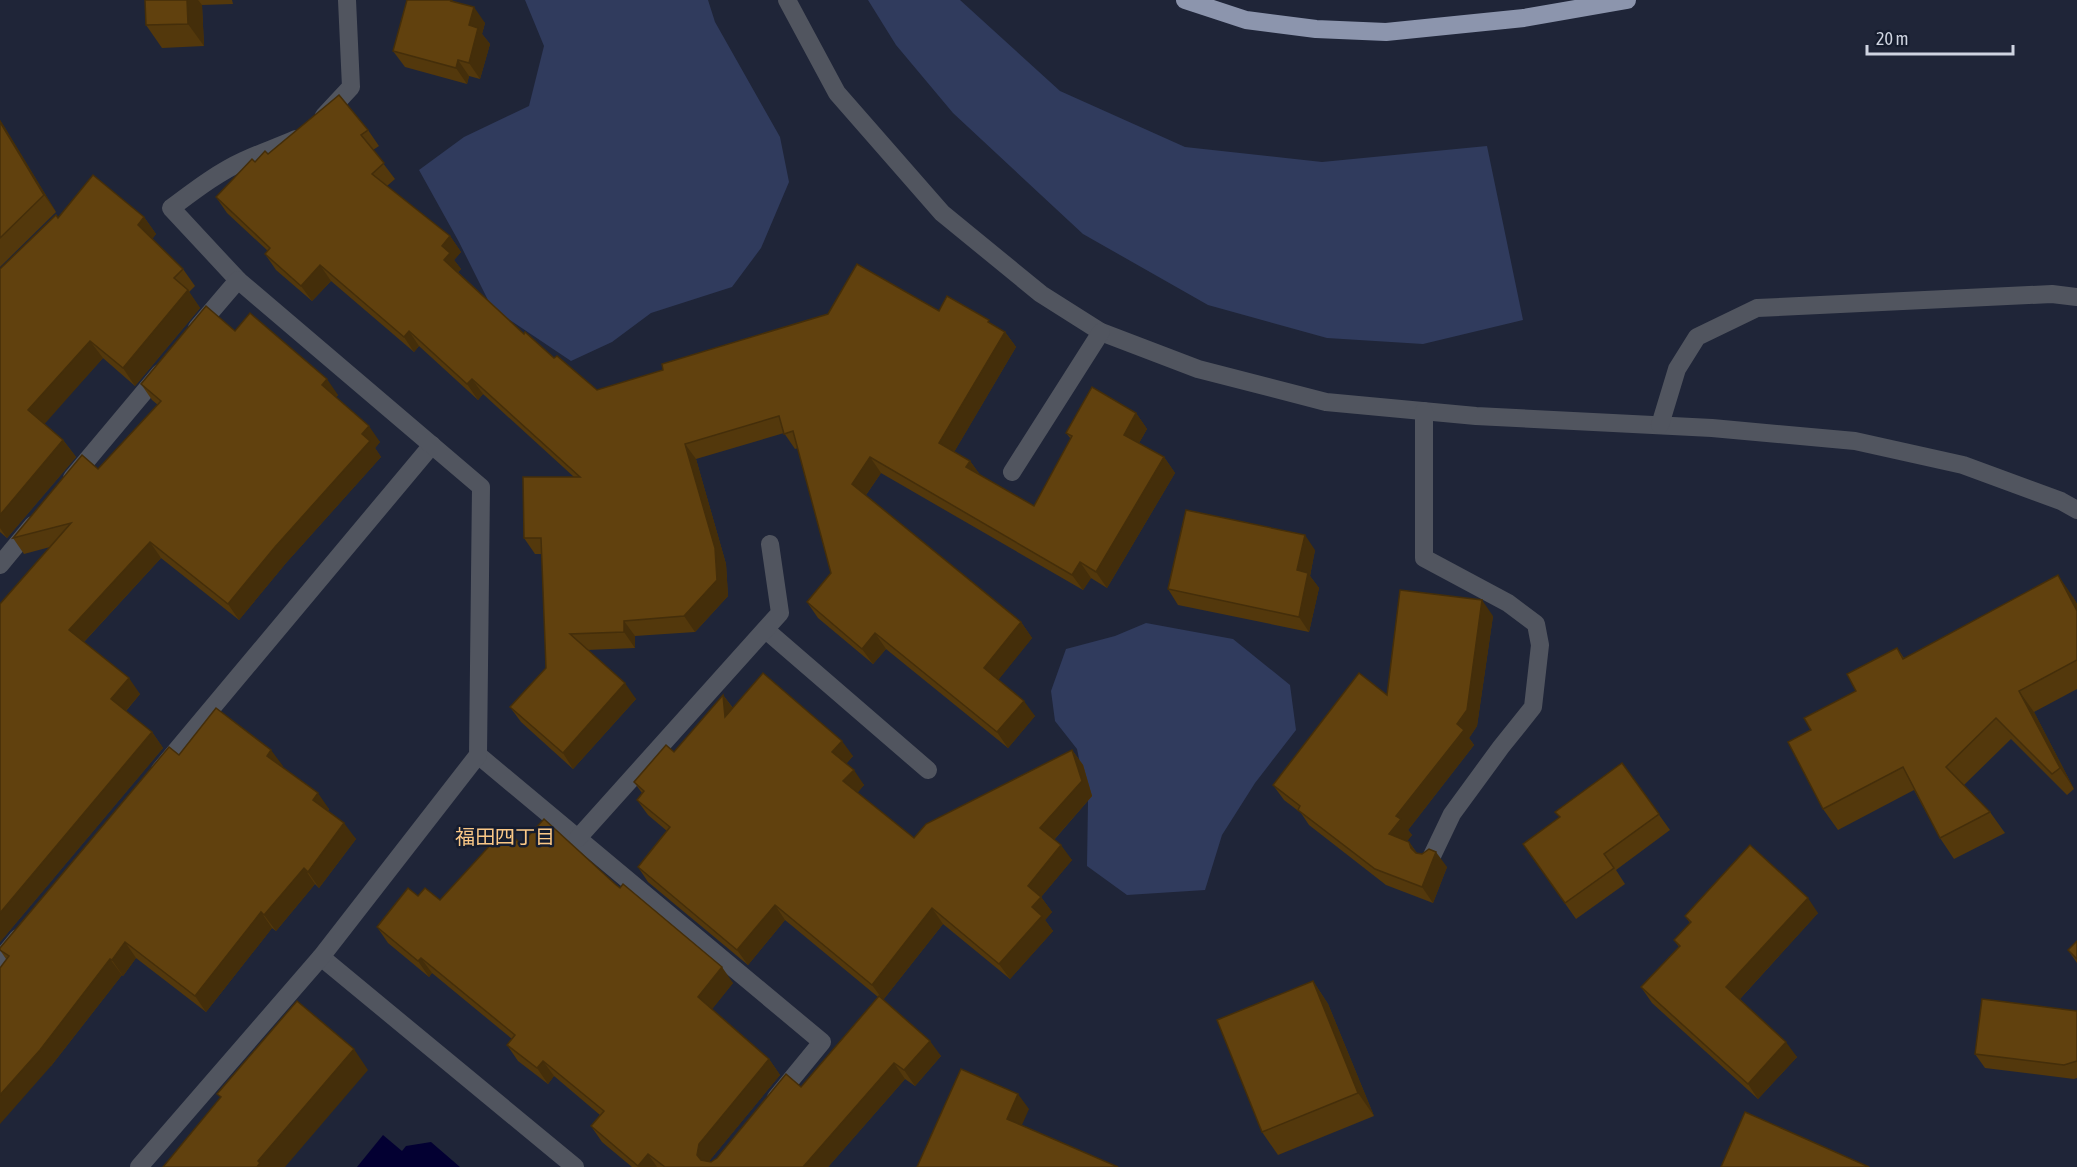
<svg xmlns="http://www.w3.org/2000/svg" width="2077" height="1167" font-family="'Asap Condensed','Noto Sans JP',sans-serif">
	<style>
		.green { fill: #303b5d }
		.water { fill: #030032 }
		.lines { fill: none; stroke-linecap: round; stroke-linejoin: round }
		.minor { stroke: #51555f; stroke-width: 18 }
		.highway { stroke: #8c95ad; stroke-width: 18 }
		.wall { fill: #53380c }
		.shaded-wall { fill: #442e0a }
		.building { fill: #61410e; stroke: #442e0a; stroke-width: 1.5 }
		.labels { text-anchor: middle; stroke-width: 5; stroke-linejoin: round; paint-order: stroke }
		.neighbourhood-label { font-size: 20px; fill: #fac887; stroke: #151c2e }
	</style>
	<rect width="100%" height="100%" fill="#1f2538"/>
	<g class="green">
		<polygon points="525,0 708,0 715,22 780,137 789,182 761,248 732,287 651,313 612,342 571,361 492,308 459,242 419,170 464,137 529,106 544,46"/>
		<polygon points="868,0 960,0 1060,91 1185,147 1322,162 1487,146 1523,320 1423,344 1327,338 1208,305 1083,234 953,113 896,45"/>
		<polygon points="1146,623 1233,639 1290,685 1296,730 1255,783 1222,835 1205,890 1127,895 1087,866 1088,802 1077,749 1055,721 1051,691 1066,649 1115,636"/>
	</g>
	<polygon class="water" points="383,1135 402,1151 406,1146 431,1142 460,1167 357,1167"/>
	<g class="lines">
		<g class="minor">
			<polyline points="787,0 837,93 942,213 1041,294 1101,332 1198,369 1326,402 1476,416 1712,428 1855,441 1963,465 2061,501 2077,510"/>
			<polyline points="324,116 351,87 347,0"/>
			<path d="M238 280 171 208C194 191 217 173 243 161 260 153 278 147 296 139"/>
			<polyline points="1424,411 1424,558 1508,603 1536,624 1540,645 1533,707 1501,747 1452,814 1431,858"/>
			<polyline points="1660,425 1677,369 1697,337 1757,308 2052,294 2077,297"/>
			<polyline points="1012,472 1101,332"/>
			<polyline points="72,478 160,373"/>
			<polyline points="0,565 33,525"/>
			<polyline points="766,630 928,770"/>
			<polyline points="478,755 822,1042 776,1098"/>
			<polyline points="160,770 432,445"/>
			<polyline points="578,838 780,613 770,544"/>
			<polyline points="321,957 575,1167"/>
			<polyline points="0,960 18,938"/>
			<polyline points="139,1167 321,957 478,755 481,487 238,280 197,328"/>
		</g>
		<polyline class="highway" points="1185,0 1246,20 1316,29 1386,32 1524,18 1627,0"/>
	</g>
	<g class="wall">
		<polygon points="145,0 232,0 233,4 202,5 204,46 162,48 146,25"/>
		<polygon points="460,3 485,23 482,34 490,44 480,79 469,76 467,84 405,67 393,51"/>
		<polygon points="0,120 56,212 0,267"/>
		<polygon points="368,130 379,146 373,150 395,179 387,186 450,236 461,252 454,260 461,269 458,272 524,334 554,358 597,390 939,311 992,325 1005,332 1016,347 954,452 970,461 980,475 1034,506 1071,439 1066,433 1136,413 1147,429 1139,443 1164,457 1175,473 1107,588 1091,578 1083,590 881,473 866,495 1021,622 1032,638 998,680 1035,716 1008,748 886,649 873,664 818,618 807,602 831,573 798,448 795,449 784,433 696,459 726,564 728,596 695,632 635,636 635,648 587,650 636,699 573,769 521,722 510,707 546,668 542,554 535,554 524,538 574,477 483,394 478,400 419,346 414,352 331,281 312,301 276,270 265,254 268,251 227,213 216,197 255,162 268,154"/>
		<polygon points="144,217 156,234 152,239 183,269 195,286 189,292 200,308 135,386 103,358 44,423 63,440 76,457 7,538 0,532 0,269 58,218"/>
		<polygon points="235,331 338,395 336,397 380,442 375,448 381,457 286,563 239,620 161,558 84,642 140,694 126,711 152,732 163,748 0,942 50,547 24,554 13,538 98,469 158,405 152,400 141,384"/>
		<polygon points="1315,550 1310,576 1319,588 1309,632 1178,605 1168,589"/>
		<polygon points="2073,597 2077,604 2077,689 2034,712 2074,789 2067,795 2011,739 1964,785 1990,812 2005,833 1954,859 1940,838 1914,790 1838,830 1823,809 1811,730 1856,691 1897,648 1904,658"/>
		<polygon points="1493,616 1477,726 1469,738 1474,745 1408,830 1412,835 1407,841 1409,842 1417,853 1447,867 1433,903 1386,885 1309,825 1301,813 1284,800 1273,785"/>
		<polygon points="723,695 733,708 853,756 846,764 864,785 857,793 914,838 1072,750 1083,765 1092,796 1054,840 1072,860 1041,897 1052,912 1045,920 1053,931 1010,979 943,924 883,1000 941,1056 915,1086 905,1079 828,1167 632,1167 602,1142 591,1126 600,1115 554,1076 548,1084 518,1061 507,1045 512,1039 432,973 429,977 388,943 377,927 418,896 440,900 521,844 615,884 733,983 712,1009 769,1059 780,1075 710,1160 710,1162 711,1162 717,1158 801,1087 878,997 785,920 748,965 648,882 638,867 667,831 648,815 637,800 642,793 634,782 674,752"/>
		<polygon points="179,755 283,766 282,767 329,809 328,811 356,839 319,888 315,884 276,931 272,928 206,1012 136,958 123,976 122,975 51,1066 6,959 0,950"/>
		<polygon points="1622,763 1670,830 1616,870 1625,884 1576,919 1523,844 1559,818"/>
		<polygon points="1818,913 1740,999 1797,1057 1758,1099 1652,1003 1641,987 1679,947 1674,940 1690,923 1685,916"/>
		<polygon points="2077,941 2077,963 2068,950"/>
		<polygon points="1313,981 1328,1004 1374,1116 1278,1155 1262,1132"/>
		<polygon points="2077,1011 2077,1078 2074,1079 1985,1068 1975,1054"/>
	</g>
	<g class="shaded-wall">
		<polygon points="187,0 198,0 202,5 204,46 188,24"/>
		<polygon points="474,7 485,23 482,34 490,44 480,79 469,63 469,25"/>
		<polygon points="458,60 469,76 467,84 456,68"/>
		<polygon points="0,120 4,126 56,212 44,195 0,122"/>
		<polygon points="144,217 156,234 150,242 138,225"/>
		<polygon points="450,236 461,252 454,260 461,269 455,275 444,260 442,246"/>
		<polygon points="320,265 331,281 312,301 301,286"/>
		<polygon points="188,290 200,308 135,386 123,368"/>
		<polygon points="409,331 419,346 414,352 404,337"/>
		<polygon points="1005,332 1016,347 950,459 939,443"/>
		<polygon points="90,341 103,358 41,428 28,410"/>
		<polygon points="327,379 338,395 333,401 322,385"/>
		<polygon points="472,379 483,394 478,400 467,384"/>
		<polygon points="1136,413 1147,429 1135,450 1124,435"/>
		<polygon points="369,426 380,442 375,448 381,457 286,563 239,620 228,604"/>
		<polygon points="63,440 76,457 7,538 0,528 0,515"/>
		<polygon points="685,444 696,459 726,564 728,596 695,632 684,616"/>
		<polygon points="870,457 881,473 863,499 852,484"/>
		<polygon points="1164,457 1175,473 1107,588 1096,572"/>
		<polygon points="970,461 981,476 966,467"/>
		<polygon points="1305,535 1315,550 1310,576 1319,588 1309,632 1299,617 1297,570"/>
		<polygon points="150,542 161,558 80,646 69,630"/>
		<polygon points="1080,562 1091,578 1083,590 1072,575"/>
		<polygon points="2058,575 2073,597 2077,604 2077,611"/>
		<polygon points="1482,600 1493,616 1477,726 1469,738 1474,745 1408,830 1412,835 1400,850 1389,834 1396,816 1457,724"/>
		<polygon points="624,621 635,636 635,648 624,632"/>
		<polygon points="1021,622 1032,638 995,684 984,668"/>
		<polygon points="875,633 886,649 873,664 862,649"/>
		<polygon points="129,678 140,694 122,715 111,699"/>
		<polygon points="625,683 636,699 573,769 563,753"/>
		<polygon points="2019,691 2034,712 2074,789 2060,768"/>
		<polygon points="723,695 734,710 725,717"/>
		<polygon points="1024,701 1035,716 1008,748 997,732"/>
		<polygon points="152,732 163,748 0,942 0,913"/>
		<polygon points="842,741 853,756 843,767 832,752"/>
		<polygon points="271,750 283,766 278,772 267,756"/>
		<polygon points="1072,750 1083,765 1092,796 1051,843 1040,828"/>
		<polygon points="854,770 864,785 854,797 843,781"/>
		<polygon points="318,793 329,809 324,816 313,800"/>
		<polygon points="344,823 356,839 319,888 308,872"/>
		<polygon points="1409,842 1420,858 1411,848"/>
		<polygon points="1061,845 1072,860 1041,897 1052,912 1045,920 1053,931 1010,979 999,964 1032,907 1028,886"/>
		<polygon points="1436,852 1447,867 1433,903 1422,887"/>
		<polygon points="304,868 315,884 276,931 264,915"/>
		<polygon points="1808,898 1818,913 1737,1002 1726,987"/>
		<polygon points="775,905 785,920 748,965 737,950"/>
		<polygon points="932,908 943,924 883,1000 872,985"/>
		<polygon points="261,912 272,928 206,1012 195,996"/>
		<polygon points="125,942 136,958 123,976 112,960"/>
		<polygon points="421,958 432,973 429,977 418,961"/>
		<polygon points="110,959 122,975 51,1066 0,1124 0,1095"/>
		<polygon points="722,967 733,983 709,1013 698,997"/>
		<polygon points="1313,981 1328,1004 1374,1116 1358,1093"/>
		<polygon points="930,1041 941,1056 915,1086 904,1070"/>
		<polygon points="1786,1042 1797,1057 1758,1099 1748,1084"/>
		<polygon points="354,1049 368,1070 285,1167 257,1167 258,1161"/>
		<polygon points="769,1059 780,1075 710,1160 709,1167 706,1167 697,1155 699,1144"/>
		<polygon points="543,1061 554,1076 548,1084 537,1068"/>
		<polygon points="894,1063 905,1079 828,1167 803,1167"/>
		<polygon points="1018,1094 1029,1109 1018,1134 1007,1119"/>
		<polygon points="648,1154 657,1167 639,1167 638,1166"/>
	</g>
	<g class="building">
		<polygon points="145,0 187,0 188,24 146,25"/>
		<polygon points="407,0 452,0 451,1 474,7 469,25 478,28 469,63 458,60 456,68 393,51"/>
		<polygon points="339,95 368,130 361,135 384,163 372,174 450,236 442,246 450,253 444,260 524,334 525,332 554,358 557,356 597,390 663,370 662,364 828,314 857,264 939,311 947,296 989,320 988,322 1005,332 939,443 970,461 966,467 1034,506 1072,436 1066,433 1092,387 1136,413 1124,435 1164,457 1096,572 1080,562 1072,575 870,457 852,484 1021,622 984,668 1024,701 997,732 875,633 862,649 807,602 831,573 793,431 784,434 779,416 685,444 715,548 717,580 684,616 624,621 624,632 570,634 625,683 563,753 510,707 546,668 541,538 524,538 523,477 580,477 472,379 467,384 409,331 404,337 320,265 301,286 265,254 270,248 216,197 252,159 255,162 265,151 268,154"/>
		<polygon points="0,122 44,195 0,238"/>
		<polygon points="93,175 144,217 138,225 183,269 174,278 188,290 123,368 90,341 28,410 63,440 0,515 0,269 56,215 58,218"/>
		<polygon points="206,306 235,331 250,313 327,379 322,385 369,426 362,434 370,441 275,547 228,604 150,542 69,630 129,678 111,699 152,732 0,913 0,604 71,523 13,538 82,455 98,469 161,401 141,384"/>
		<polygon points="1186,510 1305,535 1297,570 1308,573 1299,617 1168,589"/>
		<polygon points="2058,575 2077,611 2077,660 2019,691 2060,768 2052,774 1996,718 1946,767 1990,812 1940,838 1903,767 1823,809 1788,742 1811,730 1804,718 1856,691 1847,674 1897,648 1903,659"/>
		<polygon points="1400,590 1482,600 1467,710 1457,724 1464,730 1396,816 1401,819 1389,834 1409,842 1411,848 1416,853 1422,854 1429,849 1436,852 1422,887 1375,869 1298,810 1300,806 1273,785 1359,673 1387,695"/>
		<polygon points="763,673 842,741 832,752 854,770 843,781 914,838 926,824 1072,750 1082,781 1040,828 1061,845 1028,886 1041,897 1032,907 1042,916 999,964 932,908 872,985 775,905 737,950 638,867 670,827 637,800 644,791 634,782 666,745 674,752 723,695 725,717"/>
		<polygon points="216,708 271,750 267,756 318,793 313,800 344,823 308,872 304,868 264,915 261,912 195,996 125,942 112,960 110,959 40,1050 0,1095 0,968 9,956 0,950 0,948 169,747 179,755"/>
		<polygon points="1622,763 1659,814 1604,854 1614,868 1565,903 1523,844 1560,817 1555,812"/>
		<polygon points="544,819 615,884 620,888 623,884 722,967 698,997 769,1059 699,1144 697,1155 701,1160 711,1162 717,1158 786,1074 801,1087 879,996 930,1041 904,1070 894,1063 803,1167 665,1167 648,1154 638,1166 591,1126 604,1111 543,1061 537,1068 507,1045 515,1035 421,958 418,961 377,927 408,888 418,896 425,888 440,900 505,829 521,844"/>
		<polygon points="1750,845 1808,898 1726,987 1786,1042 1748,1084 1641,987 1680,946 1674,940 1691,922 1685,916"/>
		<polygon points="2077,941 2077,959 2068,950"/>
		<polygon points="1313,981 1358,1093 1262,1132 1217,1020"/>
		<polygon points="1982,999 2077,1011 2077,1061 2064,1065 1975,1054"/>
		<polygon points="297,1001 354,1049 258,1161 260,1163 257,1167 163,1167 221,1097 217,1094"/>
		<polygon points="961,1069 1018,1094 1007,1119 1118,1167 917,1167"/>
		<polygon points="1745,1112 1869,1167 1721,1167"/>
	</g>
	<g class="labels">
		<g class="neighbourhood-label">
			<text x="505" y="844">福田四丁目</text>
		</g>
	</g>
	<path d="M1867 45v9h146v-9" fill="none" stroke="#cfd4e1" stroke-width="3"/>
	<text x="1876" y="45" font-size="18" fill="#cfd4e1" stroke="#151c2e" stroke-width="4.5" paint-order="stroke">20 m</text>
</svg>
